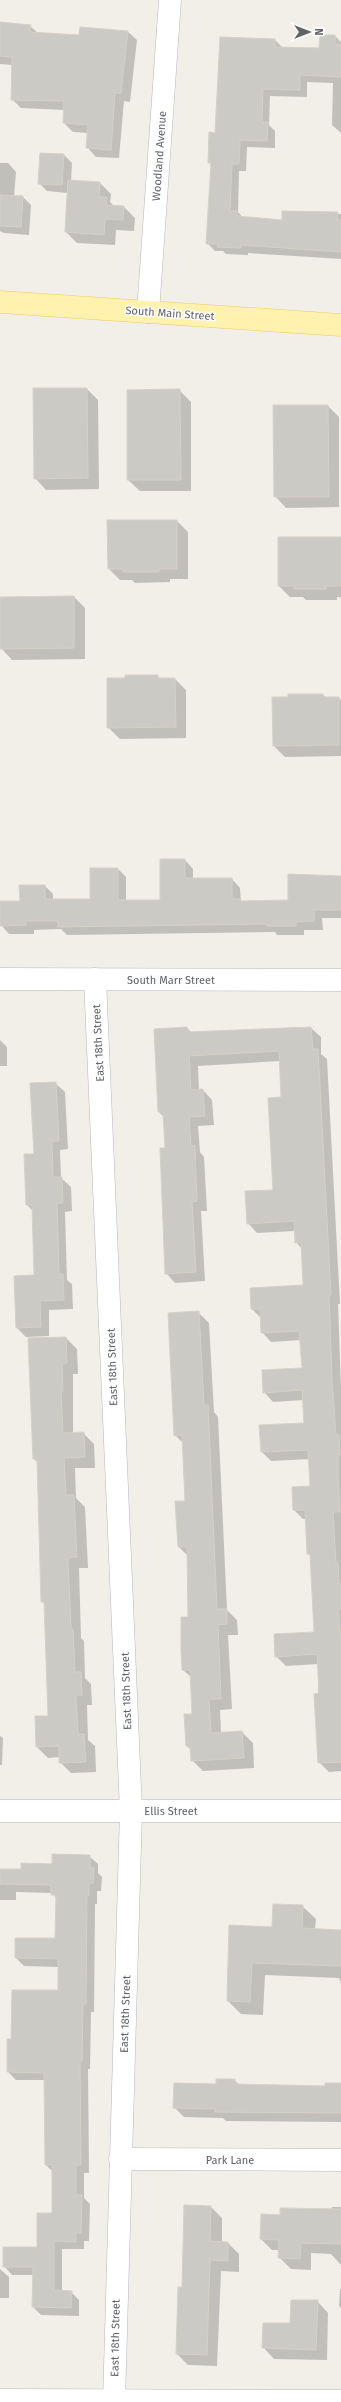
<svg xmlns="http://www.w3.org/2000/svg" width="341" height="2402" font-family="'Fira Sans',sans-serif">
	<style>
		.shadow { fill: #0003 }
		.building { fill: #cccac5; stroke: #d6d1c6 }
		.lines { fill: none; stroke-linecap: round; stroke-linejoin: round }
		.minor-casing { stroke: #b5b8bc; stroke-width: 23 }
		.major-casing { stroke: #f2c960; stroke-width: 23 }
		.minor { stroke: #fff; stroke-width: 22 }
		.major { stroke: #fff2af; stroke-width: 22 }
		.labels { text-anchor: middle; stroke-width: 3; stroke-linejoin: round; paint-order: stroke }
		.street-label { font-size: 11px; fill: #5f6368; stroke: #fff }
	</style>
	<rect width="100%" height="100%" fill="#f1efe8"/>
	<g class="shadow">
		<polygon points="0,24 30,26 38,33 80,36 128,32 137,40 130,102 124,101 119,158 96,157 88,148 89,133 73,132 64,123 65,110 21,108 12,99 13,65 0,64"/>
		<polygon points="321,36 335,36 341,42 341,133 332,125 333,83 307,82 307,97 270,96 269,125 275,131 275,148 247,147 246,171 239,171 238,212 243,218 283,221 283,212 341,214 341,259 248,253 248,255 226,254 223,251 215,251 207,243 212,166 209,162 216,134 275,40 283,48 320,49"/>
		<polygon points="64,155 72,163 71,181 100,183 111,194 110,202 114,206 124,207 135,218 134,231 116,230 115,245 77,243 66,232 68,193 47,191 39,183"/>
		<polygon points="0,163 8,163 16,172 14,197 23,197 31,205 29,235 4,233 0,231"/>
		<polygon points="34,389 87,389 98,400 99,489 46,490 35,478"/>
		<polygon points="179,390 191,402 191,491 140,491 128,480"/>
		<polygon points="328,406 339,417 339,507 286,508 275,496"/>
		<polygon points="177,521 188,532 188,579 170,579 170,582 135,583 132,580 120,580 109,569"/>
		<polygon points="341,538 341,597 337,597 337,600 306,600 303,597 290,597 279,586"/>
		<polygon points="74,597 85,608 85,659 12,660 1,648"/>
		<polygon points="157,676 160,679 175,679 186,690 186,738 120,739 108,727"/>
		<polygon points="323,695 327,698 339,698 341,700 341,756 285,757 274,746"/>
		<polygon points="185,860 193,869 193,879 232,879 240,888 241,902 289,901 289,875 341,877 341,918 322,918 323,930 304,930 304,935 277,935 275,932 67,935 61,929 34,930 34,934 9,934 1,925 21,902 45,886 53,894 53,900 91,900 118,869 126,877 126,901 161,901"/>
		<polygon points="187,1028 192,1033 311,1028 321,1037 321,1054 327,1059 340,1304 338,1304 341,1388 341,1771 329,1772 319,1762 318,1664 286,1666 276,1656 315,1633 311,1556 308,1554 306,1519 303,1519 294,1510 311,1487 310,1459 271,1461 262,1452 305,1424 304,1400 273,1402 264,1392 303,1369 301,1340 271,1342 262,1332 261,1318 252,1309 304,1286 302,1249 296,1242 295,1231 257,1233 248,1223 274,1191 282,1098 280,1061 198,1066 199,1090 203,1090 212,1100 214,1125 198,1126 200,1152 204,1157 207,1211 201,1211 205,1281 175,1283 166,1273 166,1149 165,1118 159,1112 156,1030"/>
		<polygon points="0,1040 7,1047 7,1066 0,1066"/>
		<polygon points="55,1083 65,1092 68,1149 60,1150 61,1178 71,1187 72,1211 65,1212 67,1280 72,1284 73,1309 49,1310 49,1336 26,1337 17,1328 35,1276 33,1211 27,1205 36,1155"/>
		<polygon points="198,1312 209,1323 214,1412 218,1417 227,1610 237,1620 238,1635 228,1635 232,1709 220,1710 221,1733 242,1732 253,1743 254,1768 203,1771 192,1760 191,1750 187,1746 193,1715 191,1677 183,1670 189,1618 188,1556 179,1547 186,1502 183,1443 175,1435"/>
		<polygon points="66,1338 77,1349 78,1374 73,1374 73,1434 83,1433 94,1444 95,1468 75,1468 76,1498 85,1507 88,1568 79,1568 81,1638 84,1641 85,1678 91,1684 92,1705 87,1705 88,1740 95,1746 96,1772 71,1773 60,1762 60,1757 48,1758 37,1747 49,1717 45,1605 42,1601 38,1463 34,1459"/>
		<polygon points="0,1736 3,1738 2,1765 0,1765"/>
		<polygon points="89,1856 98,1864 98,1873 102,1877 101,1891 97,1891 97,1904 95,1904 94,2012 91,2012 90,2069 88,2069 89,2173 84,2173 84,2198 90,2204 89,2241 84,2241 84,2249 62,2249 62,2292 71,2292 79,2300 79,2316 41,2315 33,2307 34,2275 12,2275 4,2266 38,2248 52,2214 53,2172 46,2165 45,2080 16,2080 8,2072 12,2040 59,1991 59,1967 24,1966 16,1958 56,1939 57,1899 52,1893 16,1892 16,1900 0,1900 0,1870 22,1870"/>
		<polygon points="302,1906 316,1919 315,1930 341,1931 341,1983 339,1978 265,1975 263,2015 241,2014 228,2001 273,1928"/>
		<polygon points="234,2080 240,2085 326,2087 341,2084 341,2122 226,2121 223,2118 184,2117 174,2107 217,2085"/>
		<polygon points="185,2206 211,2207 222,2218 222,2243 228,2243 239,2254 239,2272 221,2271 217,2366 188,2365 177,2354 183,2288"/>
		<polygon points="332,2207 341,2207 341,2265 331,2254 311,2253 311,2270 291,2269 280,2258 280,2250 272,2250 261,2239 281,2216 332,2210"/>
		<polygon points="0,2269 9,2277 9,2298 0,2298"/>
		<polygon points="340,2289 341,2289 341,2308 339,2306"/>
		<polygon points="317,2301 328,2313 327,2360 274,2359 263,2347"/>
	</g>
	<g class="building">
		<polygon points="0,22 31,25 30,32 79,35 80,27 128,31 121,93 115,93 111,150 86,148 88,125 63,123 64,101 11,100 12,57 0,56"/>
		<polygon points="320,35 335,35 335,44 341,44 341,77 300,75 300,90 263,89 262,122 268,122 267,141 240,140 239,164 232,164 230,211 237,211 237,216 282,220 282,211 338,212 337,220 341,220 341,252 241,245 241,248 217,247 218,244 206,244 211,163 208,163 209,132 215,133 220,37 275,39 275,47 319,48"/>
		<polygon points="40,153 64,154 62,185 38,184"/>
		<polygon points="68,180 100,182 99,197 107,197 106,205 124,206 123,220 105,219 104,235 65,232"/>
		<polygon points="0,195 23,196 21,227 0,226"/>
		<polygon points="33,388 87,388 88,478 34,479"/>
		<polygon points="180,389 181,480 127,480 127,390"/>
		<polygon points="273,405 328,405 329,497 274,497"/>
		<polygon points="107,520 177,520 177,569 159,569 159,572 123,572 123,569 108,569"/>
		<polygon points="278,537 341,537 341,586 326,586 326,589 294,589 294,586 278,586"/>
		<polygon points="74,596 74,648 0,649 0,597"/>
		<polygon points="125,675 158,675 158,678 175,678 176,727 107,728 107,678 125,678"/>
		<polygon points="288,694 323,694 323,697 339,697 339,745 273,746 272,697 288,697"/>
		<polygon points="160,859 185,859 185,878 232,878 232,899 240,899 240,901 288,900 288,874 341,876 341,910 314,910 314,921 296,922 296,926 267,926 267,924 58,927 58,921 26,921 26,925 0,926 0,901 20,901 19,885 45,885 45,899 90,899 90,868 118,868 118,900 160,900"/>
		<polygon points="187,1027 188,1032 311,1027 313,1049 318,1049 331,1295 329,1295 332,1379 336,1435 339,1435 340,1455 338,1455 338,1476 340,1512 333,1512 336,1563 338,1563 339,1584 341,1584 341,1609 338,1609 341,1641 341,1762 318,1763 314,1694 319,1693 317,1654 275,1657 274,1634 314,1632 310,1554 307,1554 305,1510 293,1510 292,1487 310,1486 308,1450 261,1452 259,1425 304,1423 302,1390 263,1393 262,1370 302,1368 299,1331 261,1333 260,1309 251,1309 250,1288 303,1285 301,1242 295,1243 294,1221 247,1224 245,1191 273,1190 268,1098 281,1097 279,1051 189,1056 191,1090 203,1089 205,1116 189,1117 191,1146 195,1146 197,1201 192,1202 196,1272 165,1274 160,1148 165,1148 163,1112 158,1112 154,1029"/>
		<polygon points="56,1082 59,1141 52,1141 53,1177 62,1177 63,1203 57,1203 59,1274 63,1274 64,1300 40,1301 41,1327 16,1328 14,1276 34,1275 32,1205 26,1205 24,1154 34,1154 30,1083"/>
		<polygon points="199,1311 204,1405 208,1405 217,1609 227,1609 227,1624 218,1625 221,1699 209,1699 211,1733 242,1731 244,1758 191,1761 190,1746 186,1746 184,1714 192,1714 190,1670 182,1670 181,1649 181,1617 188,1617 187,1547 178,1547 175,1501 185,1501 182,1435 174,1436 168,1313"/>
		<polygon points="66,1337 67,1363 62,1364 63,1391 61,1391 63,1433 84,1432 85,1457 64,1458 66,1495 74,1495 77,1557 68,1558 71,1629 73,1629 75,1672 81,1672 82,1695 76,1695 78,1734 84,1734 86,1762 59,1763 59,1746 36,1747 35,1716 48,1716 44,1602 41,1602 37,1459 33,1459 28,1338"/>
		<polygon points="52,1854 90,1855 90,1868 94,1868 93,1883 89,1883 89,1896 87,1896 86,2004 83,2004 82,2061 80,2061 81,2165 76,2165 76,2195 82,2195 81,2233 76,2233 76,2242 54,2241 54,2290 72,2291 71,2308 32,2307 33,2267 3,2267 3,2247 37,2247 37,2213 52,2213 52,2165 45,2165 44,2073 7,2072 7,2039 11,2039 12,1990 58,1990 58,1959 15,1958 15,1938 55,1938 56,1895 51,1895 51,1885 0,1884 0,1869 21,1869 21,1863 52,1864"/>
		<polygon points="273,1904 303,1905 302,1928 341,1930 341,1966 252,1963 250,2002 227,2001 229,1925 272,1927"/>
		<polygon points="216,2079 235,2079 235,2084 325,2086 325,2083 341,2083 341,2113 215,2112 215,2109 173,2108 174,2083 216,2084"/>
		<polygon points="184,2205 211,2206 210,2241 228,2242 228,2261 210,2260 207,2355 176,2354 178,2287 182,2287"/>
		<polygon points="280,2208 341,2209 341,2244 301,2243 300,2259 278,2258 279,2240 260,2239 261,2214 280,2215"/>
		<polygon points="291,2300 318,2300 316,2350 262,2348 263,2323 290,2323"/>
	</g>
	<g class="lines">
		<defs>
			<g id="minor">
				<polyline points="148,312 170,0"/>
				<polyline points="0,979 341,980"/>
				<polyline points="95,979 131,1811 114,2402"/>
				<polyline points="0,1811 341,1811"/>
				<polyline points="120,2159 341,2160"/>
				<polyline points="0,2400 341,2401"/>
			</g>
			<polyline id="major" points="0,302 341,325"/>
		</defs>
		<use href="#minor" class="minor-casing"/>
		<use href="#major" class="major-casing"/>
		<use href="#minor" class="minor"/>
		<use href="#major" class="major"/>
	</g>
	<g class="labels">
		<g class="street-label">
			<text transform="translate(159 156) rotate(-86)" y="4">Woodland Avenue</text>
			<text transform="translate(170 313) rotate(4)" y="4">South Main Street</text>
			<text x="171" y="984">South Marr Street</text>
			<text transform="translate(98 1043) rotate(-93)" y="4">East 18th Street</text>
			<text transform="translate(112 1367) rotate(-92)" y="4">East 18th Street</text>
			<text transform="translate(126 1691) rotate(-92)" y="4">East 18th Street</text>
			<text x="171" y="1815">Ellis Street</text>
			<text transform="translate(125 2014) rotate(-88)" y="4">East 18th Street</text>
			<text x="230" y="2164">Park Lane</text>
			<text transform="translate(115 2338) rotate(-89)" y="4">East 18th Street</text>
		</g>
	</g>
	<g transform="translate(309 32) rotate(90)" stroke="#ffffff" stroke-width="3" paint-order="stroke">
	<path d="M0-3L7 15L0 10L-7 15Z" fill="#5f6368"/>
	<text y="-6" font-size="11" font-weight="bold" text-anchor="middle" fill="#5f6368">N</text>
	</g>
</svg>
